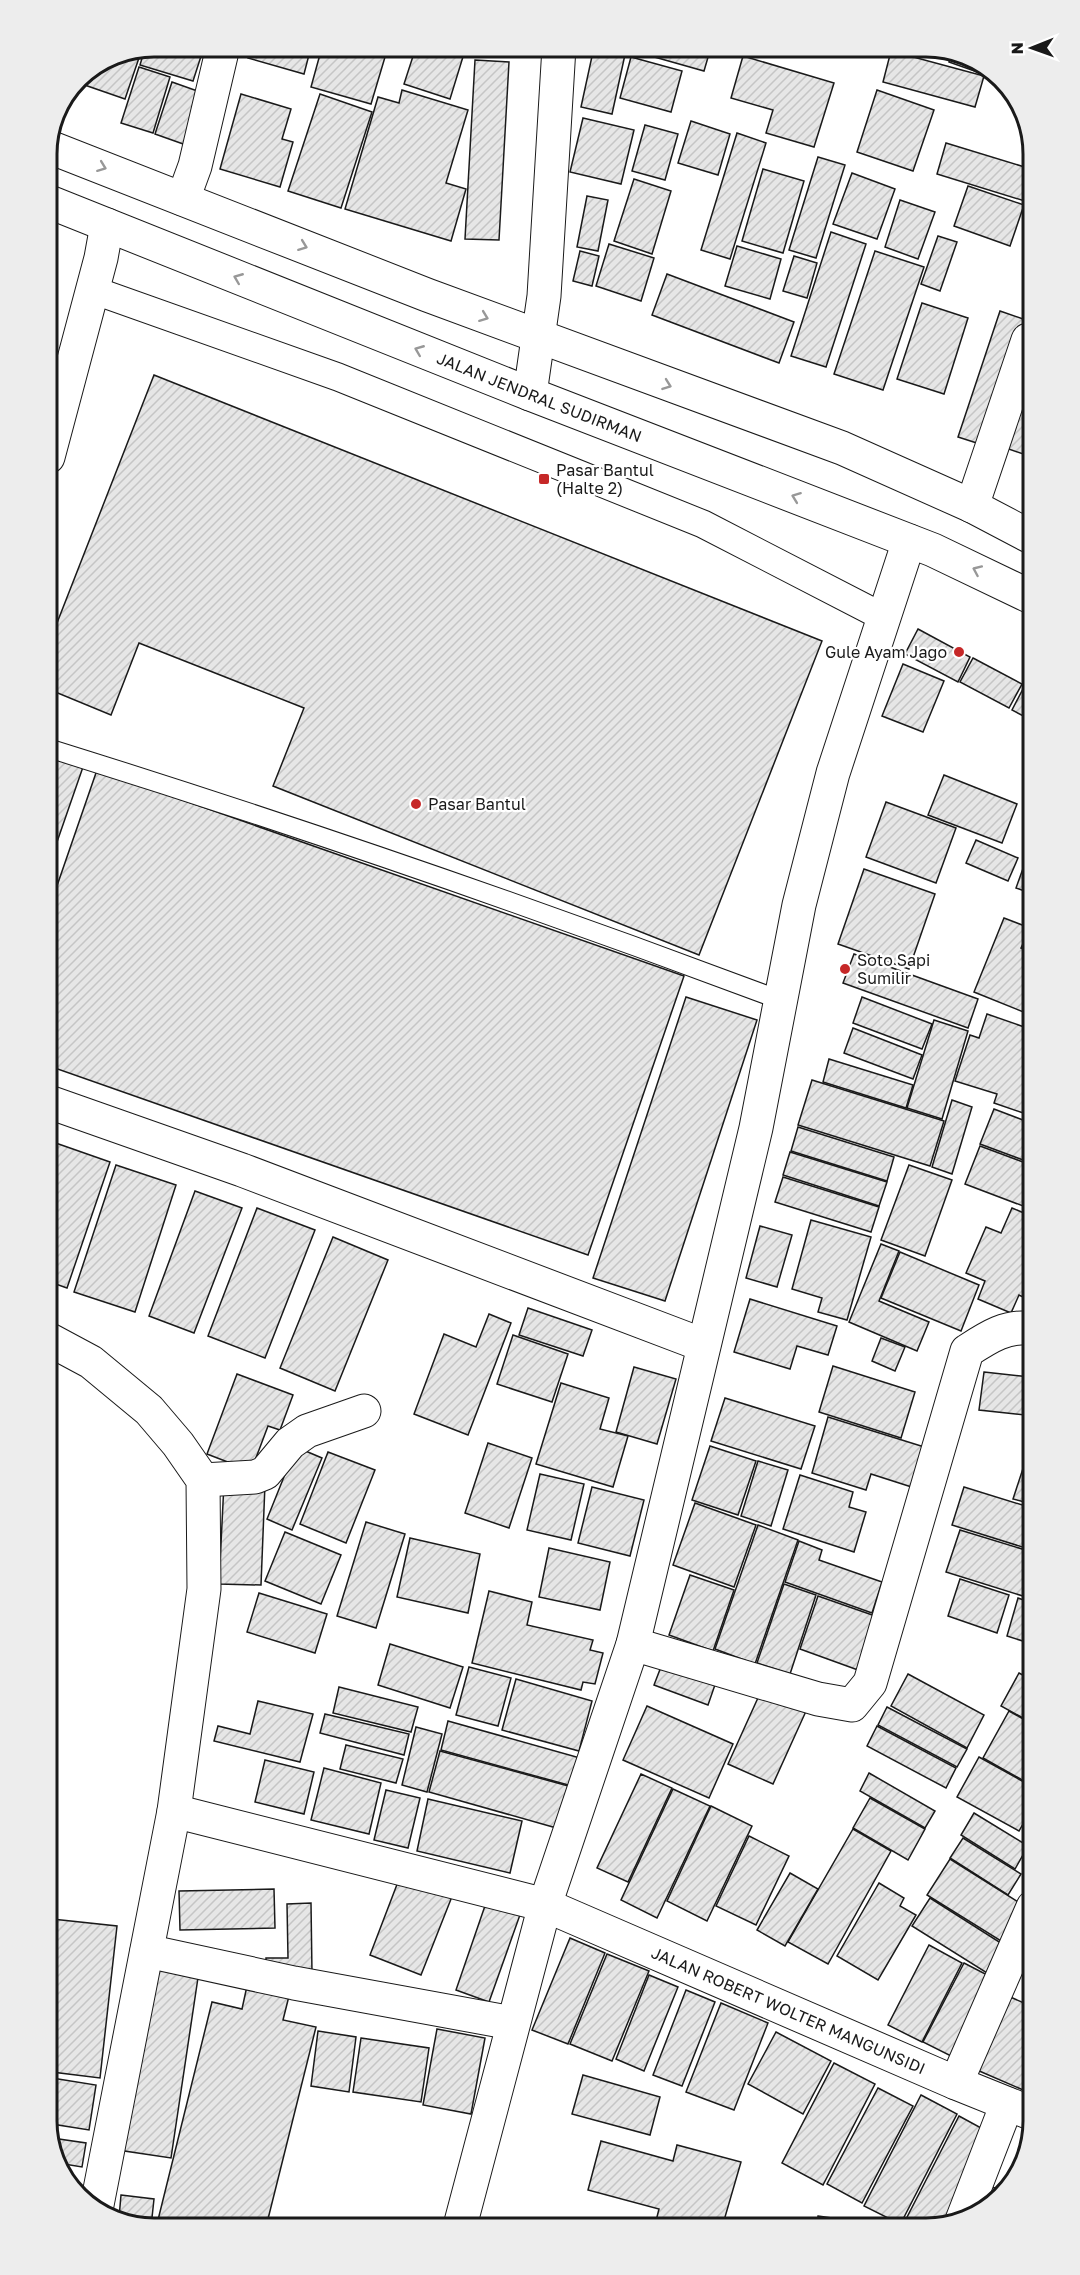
<svg xmlns="http://www.w3.org/2000/svg" width="1080" height="2275" font-family="'Golos Text',sans-serif">
	<style>
		.building { fill: url(#building-hatch); stroke: #1a1a1a; stroke-width: 1.5 }
		.lines { fill: none; stroke-linecap: round; stroke-linejoin: round }
		.service-casing { stroke: #1a1a1a; stroke-width: 20 }
		.pedestrian-casing { stroke: #1a1a1a; stroke-width: 29 }
		.minor-casing { stroke: #1a1a1a; stroke-width: 35 }
		.tertiary-casing { stroke: #1a1a1a; stroke-width: 35 }
		.primary-casing { stroke: #1a1a1a; stroke-width: 35 }
		.service { stroke: #fff; stroke-width: 18 }
		.pedestrian { stroke: #fff; stroke-width: 27 }
		.minor { stroke: #fff; stroke-width: 33 }
		.tertiary { stroke: #fff; stroke-width: 33 }
		.primary { stroke: #fff; stroke-width: 33 }
		.oneway { stroke: #989898 }
		.poi-dot { fill: #c62828; stroke: #fff; stroke-width: 2 }
		.labels { text-anchor: middle; stroke-width: 4.5; stroke-linejoin: round; paint-order: stroke }
		.street-label { font-size: 16px; fill: #1a1a1a; stroke: #fff }
		.poi-label { font-size: 16px; fill: #1a1a1a; stroke: #fff; text-anchor: start }
		.rim { fill: none; stroke: #1a1a1a; stroke-width: 3 }
	</style>
	<defs>
		<pattern id="building-hatch" width="6" height="6" patternUnits="userSpaceOnUse" patternTransform="scale(1.5)"><rect width="6" height="6" fill="#e6e6e6"/><path d="M-1 1l2-2M0 6l6-6M5 7l2-2" fill="none" stroke="#c5c5c5"/></pattern>
	</defs>
	<rect width="100%" height="100%" fill="#fff"/>
	<g class="building">
		<polygon points="154,46 204,47 193,81 140,65 145,48"/>
		<polygon points="252,47 311,47 304,74 248,58"/>
		<polygon points="322,47 388,47 371,104 311,87"/>
		<polygon points="416,47 466,47 450,99 404,84"/>
		<polygon points="473,47 519,47 517,56 473,49"/>
		<polygon points="594,47 608,47 626,50 612,114 581,107"/>
		<polygon points="619,47 711,47 704,71"/>
		<polygon points="767,47 784,47 782,51"/>
		<polygon points="142,49 125,99 76,82 78,78 113,55"/>
		<polygon points="891,51 984,76 975,107 883,82"/>
		<polygon points="951,53 985,66 983,74 949,62"/>
		<polygon points="743,56 834,83 814,147 766,133 773,110 731,98"/>
		<polygon points="631,57 682,71 671,112 620,98"/>
		<polygon points="475,60 509,62 499,240 465,239"/>
		<polygon points="139,67 170,77 153,133 121,123"/>
		<polygon points="172,82 203,93 186,145 155,134"/>
		<polygon points="402,90 468,110 446,183 466,189 451,241 345,209 378,97 399,103"/>
		<polygon points="877,90 934,110 913,171 857,152"/>
		<polygon points="241,94 291,109 282,139 293,142 280,187 220,169"/>
		<polygon points="320,94 372,112 341,208 288,191"/>
		<polygon points="583,118 634,130 621,184 570,172"/>
		<polygon points="691,121 730,134 718,175 678,163"/>
		<polygon points="645,125 678,134 665,180 632,171"/>
		<polygon points="737,133 766,143 730,259 701,250"/>
		<polygon points="946,143 1028,168 1028,202 937,174"/>
		<polygon points="818,157 845,165 816,258 789,250"/>
		<polygon points="763,169 804,181 783,253 742,241"/>
		<polygon points="852,173 895,189 877,239 833,224"/>
		<polygon points="634,179 671,191 652,254 614,241"/>
		<polygon points="968,186 1024,205 1010,246 954,226"/>
		<polygon points="587,196 608,200 598,251 577,247"/>
		<polygon points="900,200 935,212 918,259 885,247"/>
		<polygon points="831,232 866,244 826,367 791,356"/>
		<polygon points="938,236 957,242 940,291 921,284"/>
		<polygon points="609,244 654,258 641,301 596,286"/>
		<polygon points="737,246 781,259 770,299 725,286"/>
		<polygon points="580,251 599,256 592,286 573,281"/>
		<polygon points="875,251 924,267 883,390 834,374"/>
		<polygon points="794,256 817,263 807,298 783,291"/>
		<polygon points="667,274 794,322 779,363 652,315"/>
		<polygon points="922,303 968,318 944,394 897,379"/>
		<polygon points="1000,311 1026,320 983,445 958,437"/>
		<polygon points="154,375 822,641 699,955 273,786 304,708 139,643 111,715 48,689 48,646"/>
		<polygon points="1028,376 1029,456 1003,447"/>
		<polygon points="918,629 970,657 958,682 905,654"/>
		<polygon points="973,658 1022,684 1009,708 960,682"/>
		<polygon points="903,664 944,681 923,732 882,716"/>
		<polygon points="1025,685 1029,687 1029,719 1012,710"/>
		<polygon points="48,755 83,767 49,865"/>
		<polygon points="97,770 684,976 588,1255 49,1066 49,909"/>
		<polygon points="944,775 1017,804 1002,843 928,815"/>
		<polygon points="886,802 956,828 936,883 866,857"/>
		<polygon points="976,840 1018,858 1008,881 966,863"/>
		<polygon points="1025,863 1030,865 1030,893 1016,888"/>
		<polygon points="864,869 935,894 909,969 838,944"/>
		<polygon points="1004,918 1030,928 1021,948 1030,951 1030,1002 1026,1013 974,992"/>
		<polygon points="854,954 978,999 968,1028 843,983"/>
		<polygon points="686,997 757,1020 665,1301 593,1278"/>
		<polygon points="862,997 932,1024 922,1049 853,1023"/>
		<polygon points="987,1014 1030,1029 1031,1099 1026,1114 994,1103 997,1094 955,1081 970,1035 979,1038"/>
		<polygon points="934,1020 968,1031 942,1119 907,1108"/>
		<polygon points="853,1028 922,1055 913,1079 844,1053"/>
		<polygon points="829,1059 913,1085 906,1108 823,1082"/>
		<polygon points="812,1080 944,1121 930,1166 798,1125"/>
		<polygon points="952,1100 972,1107 952,1174 932,1167"/>
		<polygon points="994,1109 1031,1123 1031,1163 980,1144"/>
		<polygon points="798,1127 894,1157 887,1181 791,1151"/>
		<polygon points="50,1141 110,1162 67,1288 50,1282"/>
		<polygon points="980,1146 1031,1165 1031,1209 965,1184"/>
		<polygon points="790,1152 887,1182 879,1206 783,1175"/>
		<polygon points="116,1165 176,1185 135,1312 74,1292"/>
		<polygon points="909,1165 952,1180 925,1256 881,1240"/>
		<polygon points="783,1177 879,1207 871,1232 775,1202"/>
		<polygon points="195,1191 242,1208 194,1333 149,1316"/>
		<polygon points="257,1208 315,1230 265,1358 208,1336"/>
		<polygon points="1012,1208 1031,1216 1031,1301 1019,1295 1011,1313 978,1299 985,1281 966,1273 986,1227 1001,1233"/>
		<polygon points="811,1220 871,1237 847,1320 818,1312 822,1298 792,1289"/>
		<polygon points="760,1226 792,1235 777,1287 746,1278"/>
		<polygon points="333,1237 388,1260 335,1391 280,1368"/>
		<polygon points="881,1244 899,1251 879,1301 929,1322 917,1351 849,1322"/>
		<polygon points="900,1252 979,1285 961,1331 881,1298"/>
		<polygon points="750,1299 837,1326 828,1355 797,1346 790,1369 734,1352"/>
		<polygon points="528,1308 592,1330 583,1356 519,1335"/>
		<polygon points="489,1314 511,1323 468,1435 414,1414 444,1334 476,1347"/>
		<polygon points="513,1335 568,1354 552,1402 497,1384"/>
		<polygon points="881,1338 905,1347 895,1371 872,1361"/>
		<polygon points="833,1366 915,1392 901,1438 819,1412"/>
		<polygon points="634,1367 676,1379 657,1444 616,1432"/>
		<polygon points="984,1372 1030,1377 1025,1415 979,1410"/>
		<polygon points="237,1374 293,1395 280,1430 268,1426 251,1471 207,1454"/>
		<polygon points="561,1383 609,1398 600,1429 628,1436 613,1487 536,1464"/>
		<polygon points="725,1398 815,1426 801,1469 711,1441"/>
		<polygon points="828,1417 934,1450 921,1490 871,1474 866,1490 812,1473"/>
		<polygon points="1032,1441 1032,1504 1013,1499"/>
		<polygon points="488,1443 532,1458 509,1528 465,1513"/>
		<polygon points="710,1446 756,1461 738,1515 692,1500"/>
		<polygon points="296,1447 322,1458 292,1530 267,1519"/>
		<polygon points="328,1452 375,1470 346,1543 300,1524"/>
		<polygon points="758,1461 788,1470 771,1526 741,1516"/>
		<polygon points="540,1474 584,1484 571,1540 527,1530"/>
		<polygon points="800,1475 853,1492 849,1507 866,1512 854,1552 783,1529"/>
		<polygon points="224,1483 265,1484 261,1585 219,1584"/>
		<polygon points="592,1487 644,1500 630,1556 578,1543"/>
		<polygon points="964,1487 1032,1508 1032,1550 952,1525"/>
		<polygon points="695,1503 756,1525 734,1587 673,1565"/>
		<polygon points="366,1522 405,1534 376,1628 337,1616"/>
		<polygon points="758,1525 798,1540 755,1664 715,1649"/>
		<polygon points="960,1530 1032,1552 1032,1577 1026,1597 946,1572"/>
		<polygon points="285,1532 341,1555 321,1604 265,1581"/>
		<polygon points="410,1538 480,1554 468,1613 397,1597"/>
		<polygon points="799,1541 822,1550 819,1560 882,1582 872,1613 785,1582"/>
		<polygon points="549,1548 610,1562 600,1610 539,1597"/>
		<polygon points="690,1575 734,1590 713,1651 669,1635"/>
		<polygon points="960,1579 1009,1595 997,1633 948,1616"/>
		<polygon points="784,1584 816,1595 790,1674 757,1663"/>
		<polygon points="489,1591 532,1602 527,1625 593,1640 590,1650 603,1653 595,1684 583,1682 581,1690 472,1663"/>
		<polygon points="259,1593 327,1614 315,1653 247,1632"/>
		<polygon points="818,1596 878,1617 858,1670 800,1649"/>
		<polygon points="1018,1598 1032,1603 1032,1644 1007,1636"/>
		<polygon points="390,1644 463,1667 450,1708 378,1685"/>
		<polygon points="664,1659 717,1679 708,1705 654,1685"/>
		<polygon points="469,1667 511,1678 498,1726 456,1715"/>
		<polygon points="1019,1673 1032,1680 1032,1723 1001,1706"/>
		<polygon points="908,1674 984,1715 967,1748 891,1706"/>
		<polygon points="516,1679 592,1701 579,1751 502,1730"/>
		<polygon points="339,1687 418,1707 411,1732 333,1713"/>
		<polygon points="762,1689 807,1709 773,1784 728,1764"/>
		<polygon points="258,1701 313,1714 300,1762 214,1741 218,1726 250,1734"/>
		<polygon points="647,1706 733,1744 709,1798 623,1760"/>
		<polygon points="887,1707 967,1749 957,1767 878,1725"/>
		<polygon points="1009,1711 1032,1724 1033,1786 983,1758"/>
		<polygon points="325,1714 409,1734 404,1755 320,1733"/>
		<polygon points="448,1721 580,1758 572,1786 441,1750"/>
		<polygon points="877,1726 956,1768 946,1788 867,1746"/>
		<polygon points="416,1727 442,1734 427,1792 402,1785"/>
		<polygon points="346,1745 403,1759 396,1783 340,1769"/>
		<polygon points="440,1751 572,1787 560,1829 429,1792"/>
		<polygon points="979,1757 1033,1787 1033,1806 1019,1831 957,1797"/>
		<polygon points="265,1760 314,1772 304,1814 255,1802"/>
		<polygon points="324,1768 381,1783 369,1834 311,1820"/>
		<polygon points="869,1773 935,1811 925,1828 860,1791"/>
		<polygon points="641,1774 672,1788 628,1882 597,1868"/>
		<polygon points="673,1789 710,1806 657,1918 621,1900"/>
		<polygon points="386,1790 420,1798 408,1848 374,1840"/>
		<polygon points="870,1798 925,1829 908,1860 853,1828"/>
		<polygon points="428,1799 522,1821 510,1873 417,1851"/>
		<polygon points="711,1806 752,1826 707,1921 667,1901"/>
		<polygon points="974,1813 1028,1846 1015,1869 961,1835"/>
		<polygon points="853,1829 891,1851 828,1964 788,1942"/>
		<polygon points="749,1836 789,1856 756,1925 716,1906"/>
		<polygon points="963,1838 1021,1874 1008,1895 950,1858"/>
		<polygon points="950,1859 1023,1905 1001,1941 927,1895"/>
		<polygon points="790,1873 818,1889 785,1946 757,1930"/>
		<polygon points="401,1874 453,1894 421,1975 370,1955"/>
		<polygon points="879,1883 904,1898 900,1906 916,1915 878,1980 837,1956"/>
		<polygon points="274,1889 275,1928 180,1930 179,1891"/>
		<polygon points="930,1898 1004,1945 987,1973 912,1926"/>
		<polygon points="487,1900 521,1912 489,2002 456,1990"/>
		<polygon points="311,1903 312,1973 266,1973 266,1958 288,1958 287,1904"/>
		<polygon points="52,1919 117,1926 100,2078 52,2072"/>
		<polygon points="570,1938 605,1953 568,2044 532,2030"/>
		<polygon points="929,1945 962,1963 922,2042 888,2025"/>
		<polygon points="607,1954 649,1971 612,2061 570,2044"/>
		<polygon points="145,1963 199,1971 171,2158 118,2150"/>
		<polygon points="964,1963 997,1980 957,2059 923,2042"/>
		<polygon points="649,1975 678,1987 644,2071 616,2059"/>
		<polygon points="247,1986 289,1996 283,2020 316,2027 266,2227 175,2228 157,2224 212,2002 242,2009"/>
		<polygon points="686,1990 715,2002 682,2086 653,2075"/>
		<polygon points="1008,1996 1033,2007 1033,2085 1030,2093 977,2070"/>
		<polygon points="721,2003 768,2023 734,2110 686,2092"/>
		<polygon points="437,2029 485,2038 471,2114 423,2105"/>
		<polygon points="318,2031 356,2037 349,2092 311,2086"/>
		<polygon points="776,2032 831,2061 803,2114 748,2084"/>
		<polygon points="361,2038 429,2048 421,2102 353,2092"/>
		<polygon points="834,2063 875,2084 823,2185 782,2163"/>
		<polygon points="583,2075 660,2097 650,2135 572,2114"/>
		<polygon points="52,2078 96,2085 89,2130 52,2124"/>
		<polygon points="878,2088 913,2106 862,2203 827,2184"/>
		<polygon points="921,2095 957,2114 901,2223 898,2223 864,2206"/>
		<polygon points="959,2116 994,2135 949,2223 904,2223"/>
		<polygon points="52,2138 86,2143 82,2167 58,2163 52,2156"/>
		<polygon points="601,2141 673,2161 677,2145 741,2162 723,2224 710,2222 710,2224 655,2225 659,2209 588,2190"/>
		<polygon points="990,2186 1004,2192 979,2210"/>
		<polygon points="121,2195 154,2199 151,2227 140,2226 119,2218"/>
		<polygon points="818,2216 867,2223 817,2224"/>
	</g>
	<g class="lines">
		<defs>
			<path id="service" d="M48 748C295 825 538 909 780 1000"/>
			<polyline id="pedestrian" points="93,290 338,377 703,524 885,618"/>
			<g id="minor">
				<polyline points="183,199 195,166 223,47"/>
				<polyline points="530,394 544,296 559,47"/>
				<polyline points="48,457 101,258 107,225"/>
				<polyline points="972,506 1028,340"/>
				<polyline points="49,1102 242,1170 703,1345"/>
				<polyline points="50,1340 91,1362 149,1410 178,1444 203,1480 204,1589 174,1811 96,2210"/>
				<polyline points="203,1480 255,1477 265,1473 290,1443 307,1431 364,1411"/>
				<path d="M633 1644 818 1699 852 1705 870 1683 967 1351C987 1338 1008 1324 1031 1329"/>
				<path id="s1" d="M174 1811 545 1905 956 2083 1033 2114"/>
				<polyline points="147,1951 294,1983 512,2023"/>
				<polyline points="956,2083 1033,1907"/>
				<polyline points="961,2223 1007,2104"/>
			</g>
			<polyline id="tertiary" points="460,2226 545,1905 633,1644 756,1128 799,905 833,773 909,541"/>
			<g id="primary">
				<polyline points="47,146 427,295 842,448 972,506 1029,536"/>
				<path id="s2" d="M47 201 530 394 933 550 1029 596"/>
			</g>
		</defs>
		<use href="#service" class="service-casing"/>
		<use href="#pedestrian" class="pedestrian-casing"/>
		<use href="#minor" class="minor-casing"/>
		<use href="#tertiary" class="tertiary-casing"/>
		<use href="#primary" class="primary-casing"/>
		<use href="#service" class="service"/>
		<use href="#pedestrian" class="pedestrian"/>
		<use href="#minor" class="minor"/>
		<use href="#tertiary" class="tertiary"/>
		<use href="#primary" class="primary"/>
	</g>
	<defs><path id="oneway-chevron" d="M-2-3.5L2.5 0L-2 3.5" fill="none" stroke-width="1.6" stroke-linecap="round" stroke-linejoin="round" transform="scale(1.5)"/></defs>
	<g class="oneway">
		<use href="#oneway-chevron" transform="translate(102 167) rotate(21)"/>
		<use href="#oneway-chevron" transform="translate(303 246) rotate(21)"/>
		<use href="#oneway-chevron" transform="translate(238 278) rotate(-158)"/>
		<use href="#oneway-chevron" transform="translate(484 317) rotate(21)"/>
		<use href="#oneway-chevron" transform="translate(419 350) rotate(-158)"/>
		<use href="#oneway-chevron" transform="translate(667 385) rotate(20)"/>
		<use href="#oneway-chevron" transform="translate(796 497) rotate(-159)"/>
		<use href="#oneway-chevron" transform="translate(977 570) rotate(-156)"/>
	</g>
	<g class="poi-dot">
		<rect x="538" y="473" width="12" height="12" rx="3"/>
		<circle cx="959" cy="652" r="6"/>
		<circle cx="416" cy="804" r="6"/>
		<circle cx="845" cy="969" r="6"/>
	</g>
	<g class="labels">
		<g class="street-label">
			<text dy="6" stroke="none"><textPath href="#s2" startOffset="530">JALAN JENDRAL SUDIRMAN</textPath></text>
			<text dy="6" stroke="none"><textPath href="#s1" startOffset="648">JALAN ROBERT WOLTER MANGUNSIDI</textPath></text>
		</g>
		<g class="poi-label">
			<text x="556" y="476">Pasar Bantul<tspan x="556" dy="18">(Halte 2)</tspan></text>
			<text x="947" y="658" text-anchor="end">Gule Ayam Jago</text>
			<text x="428" y="810">Pasar Bantul</text>
			<text x="857" y="966">Soto Sapi<tspan x="857" dy="18">Sumilir</tspan></text>
		</g>
	</g>
	<path d="M0 0H1080V2275H0ZM154 57H926A97 97 0 0 1 1023 154V2121A97 97 0 0 1 926 2218H154A97 97 0 0 1 57 2121V154A97 97 0 0 1 154 57Z" fill="#ededed" fill-rule="evenodd"/>
	<path class="rim" d="M154 57H926A97 97 0 0 1 1023 154V2121A97 97 0 0 1 926 2218H154A97 97 0 0 1 57 2121V154A97 97 0 0 1 154 57Z"/>
	<g transform="translate(1032 48) rotate(269)" stroke="#ffffff" stroke-width="4.5" paint-order="stroke">
	<path d="M0-4.5L10 22L0 15L-10 22Z" fill="#1a1a1a"/>
	<text y="-9" font-size="16" font-weight="bold" text-anchor="middle" fill="#1a1a1a">N</text>
	</g>
</svg>
